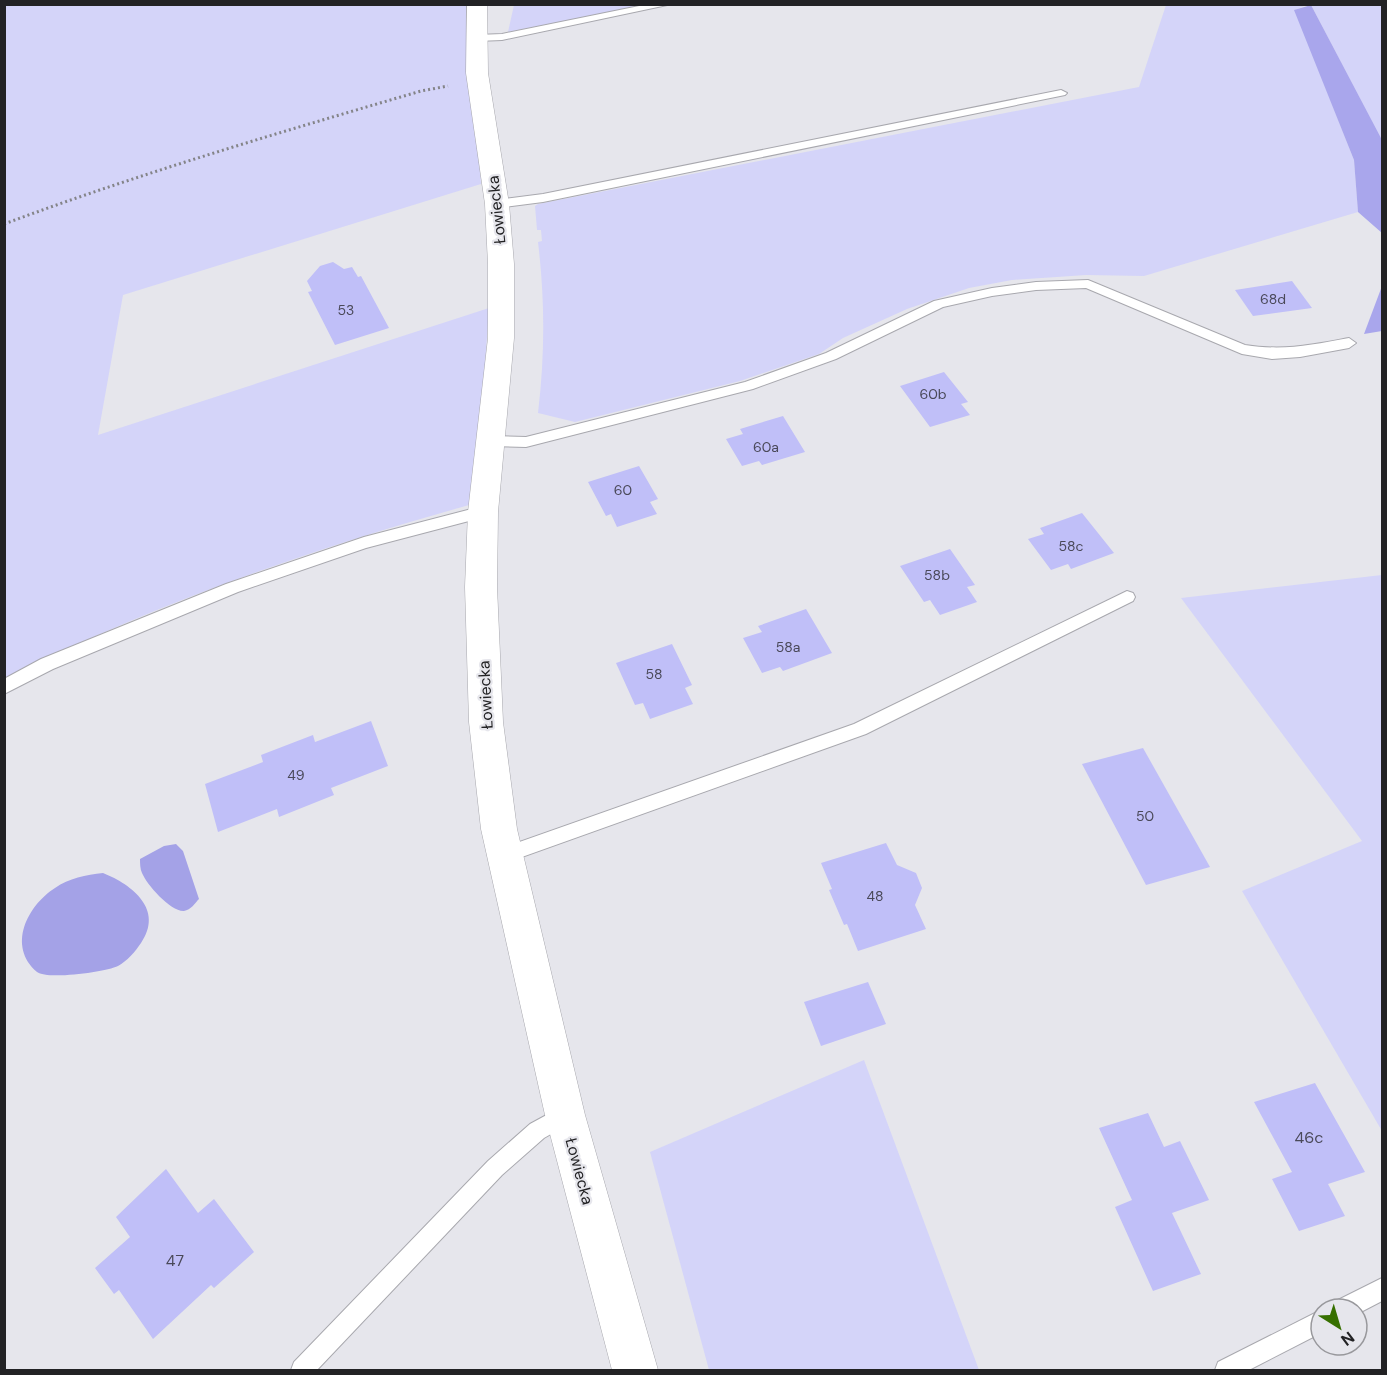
<svg xmlns="http://www.w3.org/2000/svg" width="1387" height="1375" font-family="'DM Sans',sans-serif">
	<style>
		.green { fill: #d4d4f9 }
		.forest { fill: #a9a6ec }
		.water { fill: #a4a2e7 }
		.building { fill: #c0bff8 }
		.lines { fill: none; stroke-linecap: round; stroke-linejoin: round }
		.service-casing { stroke: #a8a8ae; stroke-width: 2 }
		.minor-casing { stroke: #a8a8ae; stroke-width: 1 }
		.path { stroke: #848488; stroke-width: 3; stroke-dasharray: 2 3; stroke-linecap: butt }
		.service { fill: #fff; fill-rule: evenodd }
		.minor { fill: #fff; fill-rule: evenodd }
		.labels { text-anchor: middle; stroke-width: 4.5; stroke-linejoin: round; paint-order: stroke }
		.number-label { font-size: 14px; fill: #4a4959 }
		.street-label { font-size: 16px; fill: #222224; stroke: #e6e6ec }
		.near-number-label { font-size: 16px; fill: #4a4959 }
	</style>
	<rect width="100%" height="100%" fill="#e6e6ec"/>
	<g class="green">
		<path d="M1309 4 1295 10 1354 160 1358 212 1144 276 1086 275 1012 280 969 288 907 309 843 338 819 354 740 381 575 422 538 413C545 353 545 301 538 242L542 241 541 230H537L535 206 538 204 1139 87 1166 5Z"/>
		<path d="M5 5H468L481 184 123 295 98 435 489 308 484 379 469 505C309 550 154 604 5 679Z"/>
		<polygon points="514,5 647,5 508,32"/>
		<polygon points="1311,5 1382,5 1382,140 1381,139"/>
		<polygon points="1382,575 1382,1131 1242,891 1362,841 1181,598"/>
		<polygon points="864,1060 979,1370 709,1370 650,1152"/>
	</g>
	<g class="forest">
		<polygon points="1311,5 1382,140 1382,233 1358,212 1354,160 1294,10"/>
		<polygon points="1382,286 1382,331 1364,334"/>
	</g>
	<g class="water">
		<path d="M176 844 183 851 199 899C195 903 191 910 184 911 171 912 147 885 142 873 140 869 140 863 140 859L164 846Z"/>
		<path d="M103 873C133 885 164 910 141 943 135 952 127 961 118 966 106 972 47 980 37 972 7 946 27 906 55 888 69 878 86 875 103 873Z"/>
	</g>
	<g class="building">
		<polygon points="333,262 344,269 352,267 358,277 361,276 389,328 335,345 308,292 312,291 307,281 320,266"/>
		<polygon points="1292,281 1312,308 1253,316 1235,290"/>
		<polygon points="944,372 968,402 961,404 970,415 930,427 900,386"/>
		<polygon points="783,416 805,452 762,465 759,461 742,466 726,439 743,434 740,429"/>
		<polygon points="639,466 658,499 650,502 657,514 617,527 611,514 606,516 588,482"/>
		<polygon points="1082,513 1114,553 1071,569 1068,564 1051,570 1028,539 1044,534 1040,528"/>
		<polygon points="950,549 975,585 967,587 977,602 940,615 930,600 924,602 900,566"/>
		<polygon points="806,609 832,653 783,671 780,667 762,673 743,638 762,632 758,626"/>
		<polygon points="672,644 692,685 685,688 693,704 650,719 643,703 635,705 616,663"/>
		<polygon points="371,721 388,766 331,788 334,795 279,817 277,809 218,832 205,784 263,762 261,755 313,735 315,742"/>
		<polygon points="1143,748 1210,867 1146,885 1082,764"/>
		<polygon points="886,843 897,865 916,873 922,888 915,905 926,929 858,951 847,924 844,925 829,890 832,889 821,863"/>
		<polygon points="868,982 886,1024 821,1046 804,1002"/>
		<polygon points="1315,1083 1365,1172 1328,1184 1345,1216 1299,1231 1272,1179 1292,1172 1254,1102"/>
		<polygon points="1148,1113 1164,1147 1180,1141 1209,1200 1172,1213 1201,1274 1153,1291 1115,1207 1132,1200 1099,1128"/>
		<polygon points="166,1169 198,1213 214,1199 254,1252 214,1288 211,1285 153,1339 119,1290 114,1294 95,1268 130,1237 116,1217"/>
	</g>
	<g class="lines">
		<defs>
			<g id="service">
				<polygon points="649,4 672,4 502,40 477,41 472,38 477,35 502,34"/>
				<polygon points="1061,90 1067,93 1065,95 543,202 497,208 491,204 497,200 543,194"/>
				<path d="M1088 280 1245 345C1284 351 1311 345 1349 338L1356 343 1349 348 1300 357 1272 359 1242 354 1086 288 1036 290 992 296 943 307 836 359 753 389 526 447 489 446 482 441 489 436 526 437 745 382 826 353 934 301 992 288 1036 282Z"/>
				<polygon points="483,506 488,508 490,512 488,516 366,548 238,592 53,669 4,694 4,679 41,659 226,584 364,537"/>
				<polygon points="1127,591 1133,593 1135,597 1133,601 866,734 505,863 499,861 496,855 499,849 505,847 854,724"/>
				<polygon points="565,1105 572,1108 575,1115 572,1122 544,1138 502,1175 317,1370 291,1370 294,1362 488,1161 530,1124"/>
				<polygon points="1382,1278 1382,1301 1357,1314 1357,1309 1333,1309 1336,1301"/>
				<polygon points="1321,1310 1321,1333 1249,1370 1215,1370 1218,1362"/>
			</g>
			<polygon id="minor" points="467,4 487,4 488,73 509,204 514,264 514,338 498,512 497,587 503,722 517,829 585,1115 658,1370 612,1370 545,1115 481,829 469,722 465,587 468,512 488,338 488,264 485,204 466,73"/>
		</defs>
		<use href="#service" class="service-casing"/>
		<use href="#minor" class="minor-casing"/>
		<path class="path" d="M4 224C141 173 281 132 421 91L448 86"/>
		<use href="#service" class="service"/>
		<use href="#minor" class="minor"/>
	</g>
	<g class="labels">
		<g class="number-label">
			<text x="1273" y="304">68d</text>
			<text x="346" y="315">53</text>
			<text x="933" y="399">60b</text>
			<text x="766" y="452">60a</text>
			<text x="623" y="495">60</text>
			<text x="1071" y="551">58c</text>
			<text x="937" y="580">58b</text>
			<text x="788" y="652">58a</text>
			<text x="654" y="679">58</text>
			<text x="296" y="780">49</text>
			<text x="1145" y="821">50</text>
			<text x="875" y="901">48</text>
		</g>
		<g class="street-label">
			<text transform="translate(496 210) rotate(-96)" y="6">Łowiecka</text>
			<text transform="translate(485 695) rotate(-93)" y="6">Łowiecka</text>
			<text transform="translate(580 1171) rotate(75)" y="6">Łowiecka</text>
		</g>
		<g class="near-number-label">
			<text x="1309" y="1143">46c</text>
			<text x="175" y="1266">47</text>
		</g>
	</g>
	<rect width="1387" height="1375" fill="none" stroke="#222224" stroke-width="12"/>
	<g transform="translate(1339 1327) rotate(143)"><circle r="28" fill="#e6e6ec" stroke="#98989c" stroke-width="1.5"/>
	<path d="M0-4.5L10 22L0 15L-10 22Z" fill="#377000"/>
	<text y="-9" font-size="16" font-weight="bold" text-anchor="middle" fill="#222224">N</text>
	</g>
</svg>
